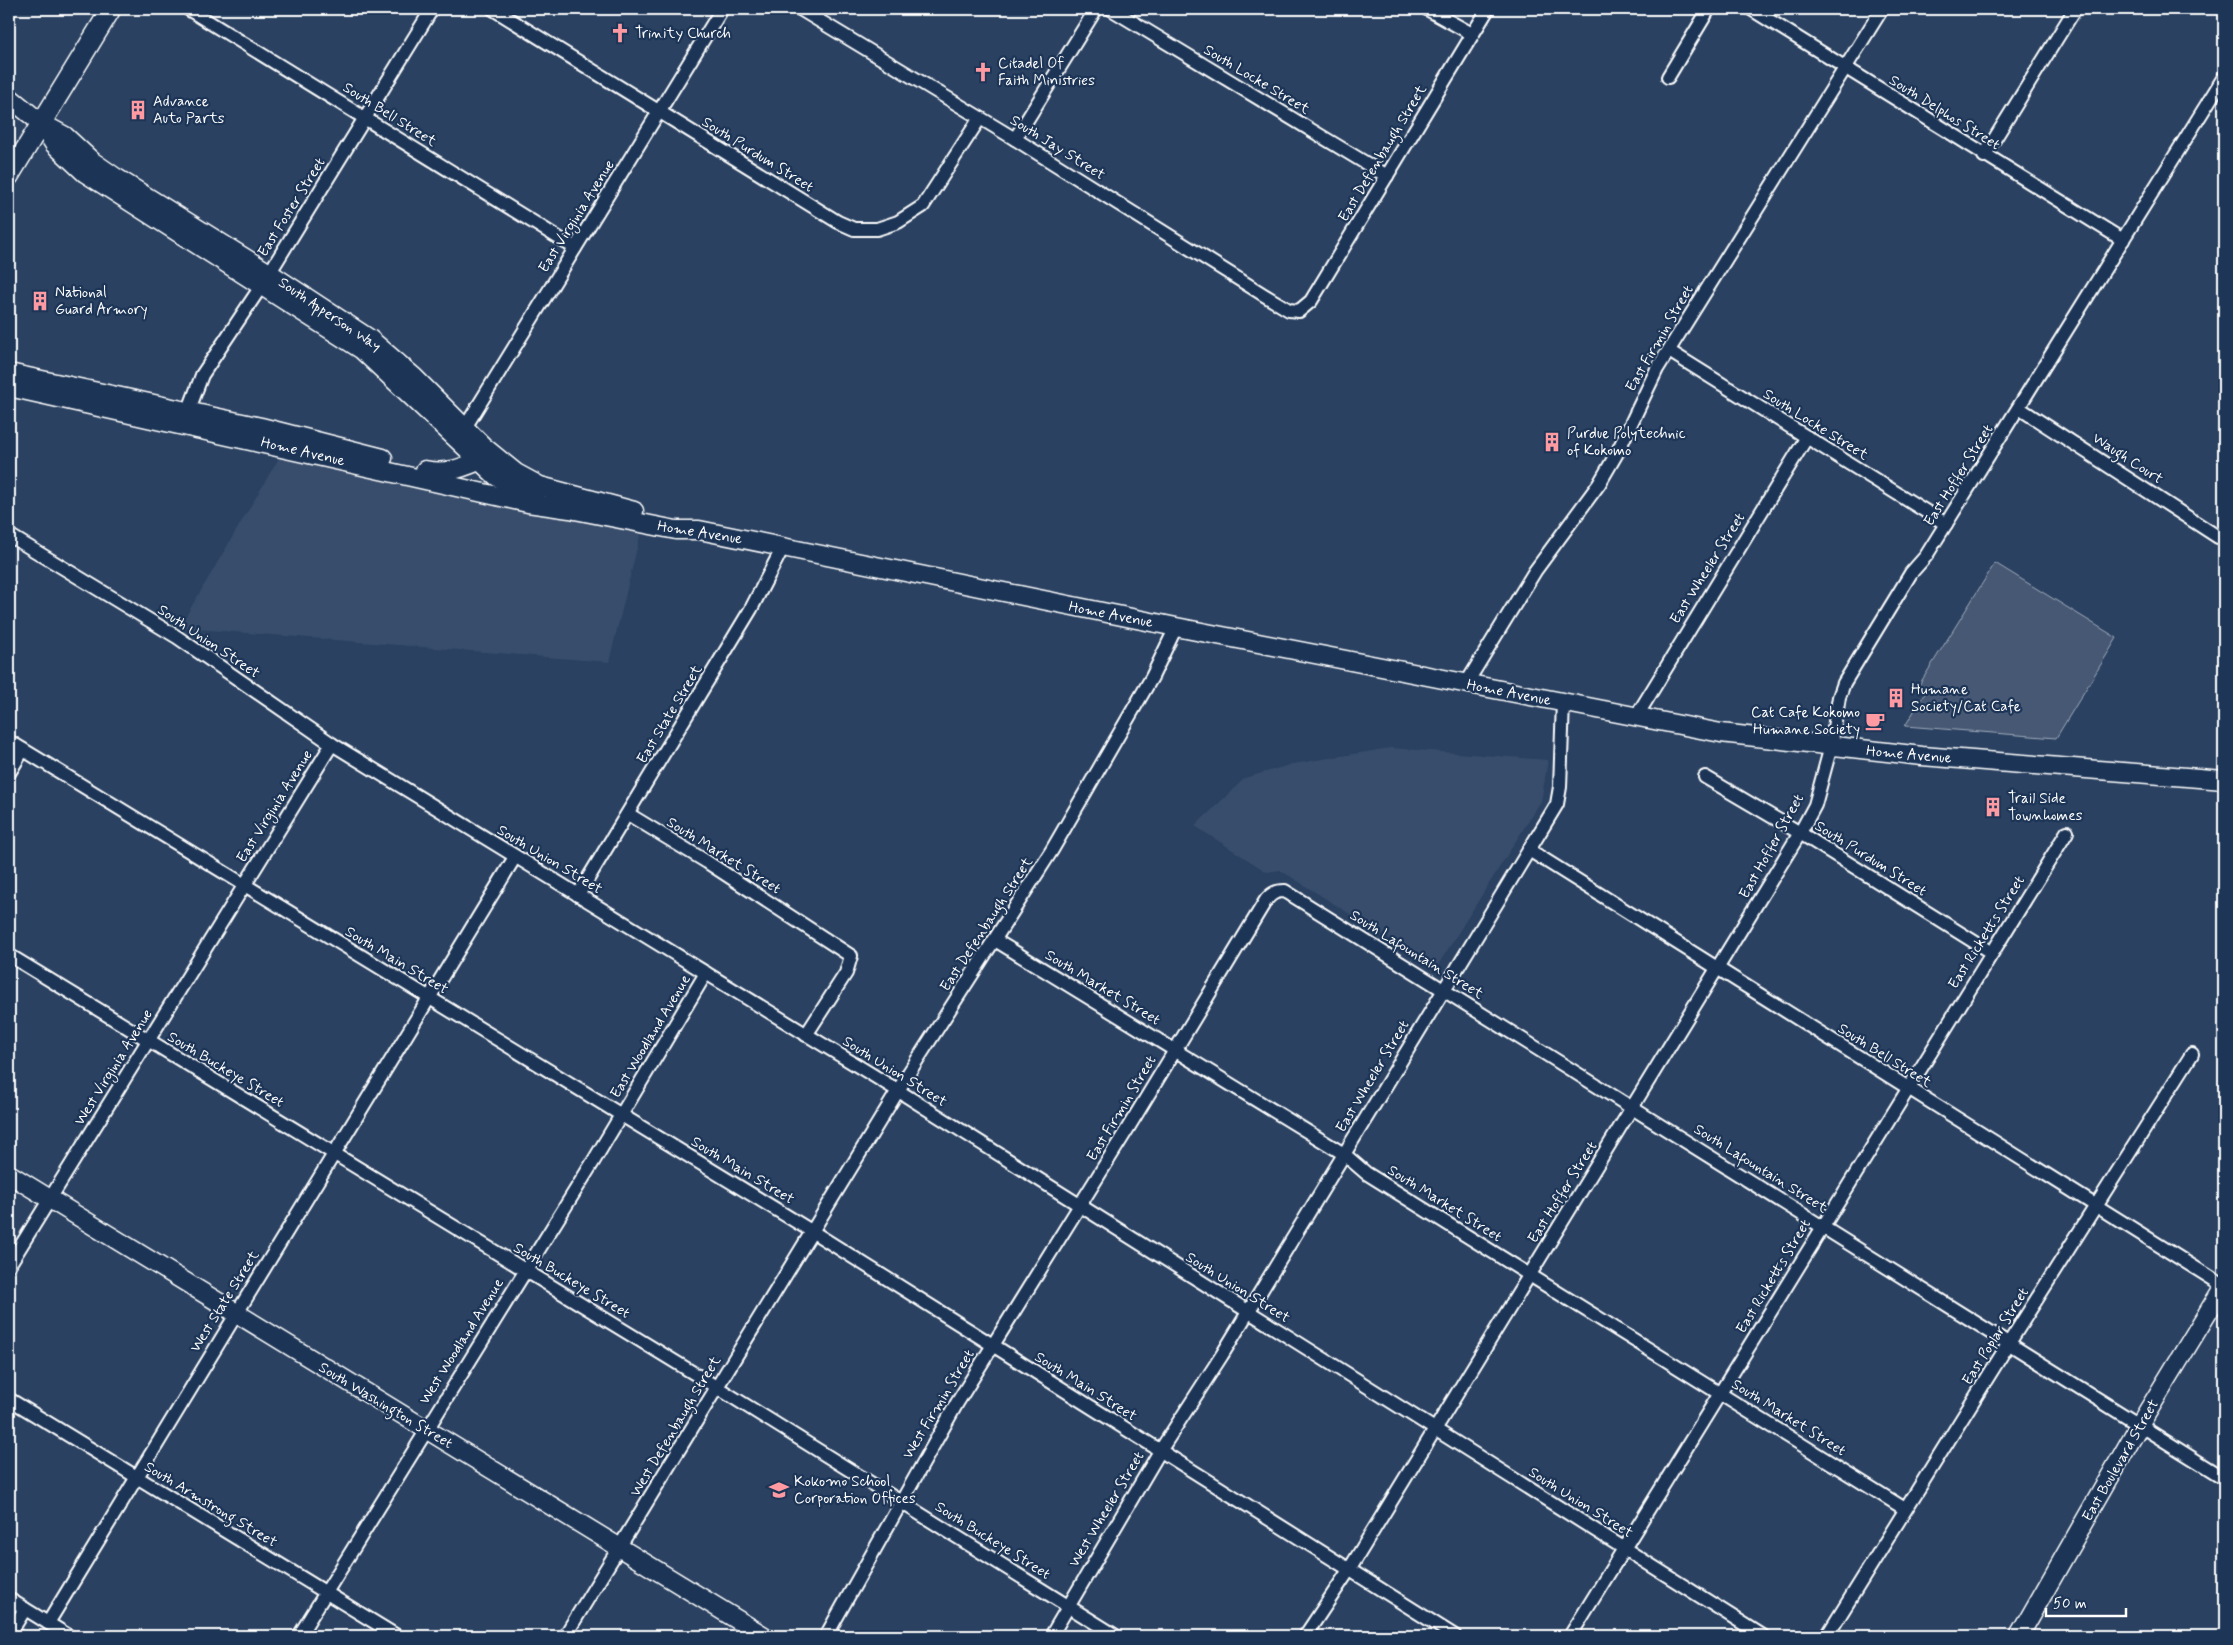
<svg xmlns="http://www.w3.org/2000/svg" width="2233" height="1645" font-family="Mynerve,sans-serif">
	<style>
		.built { fill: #394e6c }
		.green { fill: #465975; stroke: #a2acba }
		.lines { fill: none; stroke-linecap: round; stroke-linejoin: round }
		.street-casing { stroke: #fff; stroke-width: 16 }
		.secondary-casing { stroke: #fff; stroke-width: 21 }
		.primary-casing { stroke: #fff; stroke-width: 22 }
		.street { stroke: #1d3557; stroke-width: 12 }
		.secondary { stroke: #1d3557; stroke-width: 18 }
		.primary { stroke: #1d3557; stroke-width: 19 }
		.labels { text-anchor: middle; stroke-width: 4.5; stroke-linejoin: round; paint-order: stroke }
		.poi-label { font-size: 15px; fill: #fff; stroke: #1d3557; text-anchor: start }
		.street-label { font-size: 15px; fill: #fff; stroke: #1d3557 }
	</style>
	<rect width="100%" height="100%" fill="#2a4161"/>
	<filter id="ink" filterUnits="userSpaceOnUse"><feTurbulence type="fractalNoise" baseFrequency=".02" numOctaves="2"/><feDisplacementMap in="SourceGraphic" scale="10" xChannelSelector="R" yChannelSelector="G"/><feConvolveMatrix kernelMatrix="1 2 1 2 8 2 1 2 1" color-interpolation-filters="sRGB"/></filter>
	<g filter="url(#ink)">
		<g class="built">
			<polygon points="282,453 641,532 609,662 185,628 183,621"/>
			<polygon points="1390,748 1548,760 1541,801 1436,968 1280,870 1267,872 1195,826 1245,778 1293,764"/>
		</g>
		<polygon class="green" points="1995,563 2117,638 2056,738 1905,726 1927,690 1919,685"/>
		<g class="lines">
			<defs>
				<g id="street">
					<polyline points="188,9 575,248"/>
					<polyline points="493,9 838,222 854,229 877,229 898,222 923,206 980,118"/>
					<polyline points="800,9 1015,139 1264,295 1289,310 1299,311 1311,301 1488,9"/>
					<polyline points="1111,9 1387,176"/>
					<polyline points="1427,9 1472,34"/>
					<polyline points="1751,9 2123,240"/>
					<polyline points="1668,77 1709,9"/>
					<polyline points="1015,139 1096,9"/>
					<polyline points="1984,156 2075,9"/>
					<polyline points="1669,351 1946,524"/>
					<polyline points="2019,408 2218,537"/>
					<polyline points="185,420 202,375 262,285 432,9"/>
					<polyline points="461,434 722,9"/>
					<polyline points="9,535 177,637 332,744 897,1090 1763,1636"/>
					<polyline points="1466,684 1535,571 1599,484 1617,453 1657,369 1882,9"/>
					<polyline points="1636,717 1807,437"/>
					<polyline points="9,741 813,1232 1455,1636"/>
					<polyline points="9,773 23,750"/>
					<polyline points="1705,777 1800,833 1992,953"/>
					<polyline points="628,814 707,862 851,956 846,973 806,1035"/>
					<polyline points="1529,850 2224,1286"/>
					<polyline points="578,895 751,609 783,547"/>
					<polyline points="995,940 1344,1154 1366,1173 1905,1509"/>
					<polyline points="9,955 718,1388 1116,1636"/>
					<polyline points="9,1265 332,744"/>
					<polyline points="9,1399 397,1636"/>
					<polyline points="9,1599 69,1636"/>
					<polyline points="48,1623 515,857"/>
					<polyline points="9,1635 25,1609"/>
					<polyline points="299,1636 593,1162 706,973"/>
					<polyline points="565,1636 910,1071 1052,850 1152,677 1176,627"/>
					<path d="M826 1636 957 1403 1128 1128 1266 900C1272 893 1276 891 1285 891L2224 1478"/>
					<polyline points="1051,1636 1160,1451 1222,1355 1557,804 1560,787 1563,702"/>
					<polyline points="1305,1636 1349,1570 1800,833 1815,805 1831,746 1839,697 1844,683 1911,573 1926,556 2224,77"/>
					<path d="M1570 1636C1736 1368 1902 1100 2067 832"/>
					<polyline points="1827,1636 2009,1343 2192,1054"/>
				</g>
				<g id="secondary">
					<polyline points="9,97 41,123 65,136 92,161 115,177 269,273 370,339 414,377 484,447 516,473 540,486 634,511"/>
					<polyline points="42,125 54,144 85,173 362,350 496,476 512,486 534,497"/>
					<polyline points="9,373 261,427 383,458"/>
					<polyline points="9,387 528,503 570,509 676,530 699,530 1176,627 1721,733 1922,756 2224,780"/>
					<path d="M425 470C451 475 465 466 489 457"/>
					<polyline points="9,1174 764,1636"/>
					<polyline points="2019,1636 2140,1424 2224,1286"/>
				</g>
				<polyline id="primary" points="9,176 111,9"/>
			</defs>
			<use href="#street" class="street-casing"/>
			<use href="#secondary" class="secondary-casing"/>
			<use href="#primary" class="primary-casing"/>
			<use href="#street" class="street"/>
			<use href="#secondary" class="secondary"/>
			<use href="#primary" class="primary"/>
		</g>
	</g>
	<defs>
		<symbol id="church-bare" viewBox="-9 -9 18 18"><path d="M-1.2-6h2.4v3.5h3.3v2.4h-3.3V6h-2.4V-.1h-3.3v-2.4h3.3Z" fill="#ff9aa2" stroke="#1d3557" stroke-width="2.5" paint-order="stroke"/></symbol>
		<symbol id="building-bare" viewBox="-9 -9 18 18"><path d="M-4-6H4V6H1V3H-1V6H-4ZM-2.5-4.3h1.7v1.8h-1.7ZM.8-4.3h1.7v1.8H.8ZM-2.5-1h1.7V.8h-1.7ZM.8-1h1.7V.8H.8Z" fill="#ff9aa2" stroke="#1d3557" stroke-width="2.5" paint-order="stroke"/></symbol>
		<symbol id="cafe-bare" viewBox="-9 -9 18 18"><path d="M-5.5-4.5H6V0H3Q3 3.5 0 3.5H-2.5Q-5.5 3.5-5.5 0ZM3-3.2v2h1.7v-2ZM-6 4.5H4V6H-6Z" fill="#ff9aa2" stroke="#1d3557" stroke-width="2.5" paint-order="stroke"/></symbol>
		<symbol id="school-bare" viewBox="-9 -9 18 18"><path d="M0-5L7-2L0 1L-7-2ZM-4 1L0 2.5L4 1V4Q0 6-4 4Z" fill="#ff9aa2" stroke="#1d3557" stroke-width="2.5" paint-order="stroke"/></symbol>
	</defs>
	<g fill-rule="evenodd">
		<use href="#church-bare" x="606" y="19" width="28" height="28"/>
		<use href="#church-bare" x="969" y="58" width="28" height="28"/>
		<use href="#building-bare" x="124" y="96" width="28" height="28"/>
		<use href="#building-bare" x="26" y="287" width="28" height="28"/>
		<use href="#building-bare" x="1538" y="428" width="28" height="28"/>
		<use href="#building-bare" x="1882" y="684" width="28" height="28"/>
		<use href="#cafe-bare" x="1861" y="707" width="28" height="28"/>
		<use href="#building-bare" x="1979" y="793" width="28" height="28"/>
		<use href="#school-bare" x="765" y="1476" width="28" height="28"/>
	</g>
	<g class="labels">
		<g class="poi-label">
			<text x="635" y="38">Trinity Church</text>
			<text x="998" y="68">Citadel Of<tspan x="998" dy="17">Faith Ministries</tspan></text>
			<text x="153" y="106">Advance<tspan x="153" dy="17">Auto Parts</tspan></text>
			<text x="55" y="297">National<tspan x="55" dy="17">Guard Armory</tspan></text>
			<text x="1567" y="438">Purdue Polytechnic<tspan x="1567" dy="17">of Kokomo</tspan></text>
			<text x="1911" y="694">Humane<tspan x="1911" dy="17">Society/Cat Cafe</tspan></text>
			<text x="1860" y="717" text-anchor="end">Cat Cafe Kokomo<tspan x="1860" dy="17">Humane Society</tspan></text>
			<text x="2008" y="803">Trail Side<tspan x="2008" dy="17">Townhomes</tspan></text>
			<text x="794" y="1486">Kokomo School<tspan x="794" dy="17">Corporation Offices</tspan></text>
		</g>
		<g class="street-label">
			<text transform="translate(1257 79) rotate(31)" y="5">South Locke Street</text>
			<text transform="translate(1945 112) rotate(32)" y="5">South Delphos Street</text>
			<text transform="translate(390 114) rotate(32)" y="5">South Bell Street</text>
			<text transform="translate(1058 147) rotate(32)" y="5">South Jay Street</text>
			<text transform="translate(1382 153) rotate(-59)" y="5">East Defenbaugh Street</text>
			<text transform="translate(758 154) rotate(32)" y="5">South Purdum Street</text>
			<text transform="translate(291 207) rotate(-58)" y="5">East Foster Street</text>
			<text transform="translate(576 216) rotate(-58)" y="5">East Virginia Avenue</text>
			<text transform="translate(330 314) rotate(34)" y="5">South Apperson Way</text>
			<text transform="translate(1659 338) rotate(-60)" y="5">East Firmin Street</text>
			<text transform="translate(1816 424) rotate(32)" y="5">South Locke Street</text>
			<text transform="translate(303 451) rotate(13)" y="5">Home Avenue</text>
			<text transform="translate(2128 458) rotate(33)" y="5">Waugh Court</text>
			<text transform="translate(1958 475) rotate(-58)" y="5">East Hoffer Street</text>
			<text transform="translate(700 532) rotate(9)" y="5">Home Avenue</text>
			<text transform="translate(1707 568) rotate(-58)" y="5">East Wheeler Street</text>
			<text transform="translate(1111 614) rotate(11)" y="5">Home Avenue</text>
			<text transform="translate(209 641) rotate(34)" y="5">South Union Street</text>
			<text transform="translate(1509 692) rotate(11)" y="5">Home Avenue</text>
			<text transform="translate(669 714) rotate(-59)" y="5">East State Street</text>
			<text transform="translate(1909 754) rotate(5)" y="5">Home Avenue</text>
			<text transform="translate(274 806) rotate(-58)" y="5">East Virginia Avenue</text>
			<text transform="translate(1771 846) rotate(-61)" y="5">East Hoffer Street</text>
			<text transform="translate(724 855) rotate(32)" y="5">South Market Street</text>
			<text transform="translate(1871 858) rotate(32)" y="5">South Purdum Street</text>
			<text transform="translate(550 859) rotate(31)" y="5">South Union Street</text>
			<text transform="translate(986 924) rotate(-57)" y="5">East Defenbaugh Street</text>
			<text transform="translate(1986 932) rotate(-58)" y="5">East Ricketts Street</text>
			<text transform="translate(1417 954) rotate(32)" y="5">South Lafountain Street</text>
			<text transform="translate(397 960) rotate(31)" y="5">South Main Street</text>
			<text transform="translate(1103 987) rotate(31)" y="5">South Market Street</text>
			<text transform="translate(650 1036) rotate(-59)" y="5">East Woodland Avenue</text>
			<text transform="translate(1885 1055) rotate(32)" y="5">South Bell Street</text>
			<text transform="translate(113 1067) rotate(-58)" y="5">West Virginia Avenue</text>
			<text transform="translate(226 1069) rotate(31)" y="5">South Buckeye Street</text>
			<text transform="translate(895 1071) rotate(32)" y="5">South Union Street</text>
			<text transform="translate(1372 1076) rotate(-59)" y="5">East Wheeler Street</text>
			<text transform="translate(1121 1108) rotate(-59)" y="5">East Firmin Street</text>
			<text transform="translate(1761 1168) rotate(32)" y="5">South Lafountain Street</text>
			<text transform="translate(743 1170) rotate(31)" y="5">South Main Street</text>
			<text transform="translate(1562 1192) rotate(-58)" y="5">East Hoffer Street</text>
			<text transform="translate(1445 1203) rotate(32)" y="5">South Market Street</text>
			<text transform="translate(1773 1276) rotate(-59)" y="5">East Ricketts Street</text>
			<text transform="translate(572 1280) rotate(31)" y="5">South Buckeye Street</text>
			<text transform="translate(1238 1287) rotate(32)" y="5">South Union Street</text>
			<text transform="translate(224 1301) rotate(-58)" y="5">West State Street</text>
			<text transform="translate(1995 1336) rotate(-58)" y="5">East Poplar Street</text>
			<text transform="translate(461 1341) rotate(-58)" y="5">West Woodland Avenue</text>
			<text transform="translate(1086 1386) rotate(32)" y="5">South Main Street</text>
			<text transform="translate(938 1404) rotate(-59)" y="5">West Firmin Street</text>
			<text transform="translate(386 1405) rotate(31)" y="5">South Washington Street</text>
			<text transform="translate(1789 1417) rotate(32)" y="5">South Market Street</text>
			<text transform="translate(675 1426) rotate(-59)" y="5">West Defenbaugh Street</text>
			<text transform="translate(2120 1460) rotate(-60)" y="5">East Boulevard Street</text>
			<text transform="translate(1581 1502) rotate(32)" y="5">South Union Street</text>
			<text transform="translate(211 1504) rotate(31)" y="5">South Armstrong Street</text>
			<text transform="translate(1106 1509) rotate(-59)" y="5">West Wheeler Street</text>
			<text transform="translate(993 1540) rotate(32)" y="5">South Buckeye Street</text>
		</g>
	</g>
	<rect width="2233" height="1645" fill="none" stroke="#1d3557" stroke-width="30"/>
	<rect x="15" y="15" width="2203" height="1615" fill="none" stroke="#fff" stroke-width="2" filter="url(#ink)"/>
	<path d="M2046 1608v8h80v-8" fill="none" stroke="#ffffff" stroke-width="2.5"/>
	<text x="2053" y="1608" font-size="15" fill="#ffffff" stroke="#1d3557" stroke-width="4" paint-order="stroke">50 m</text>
</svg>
